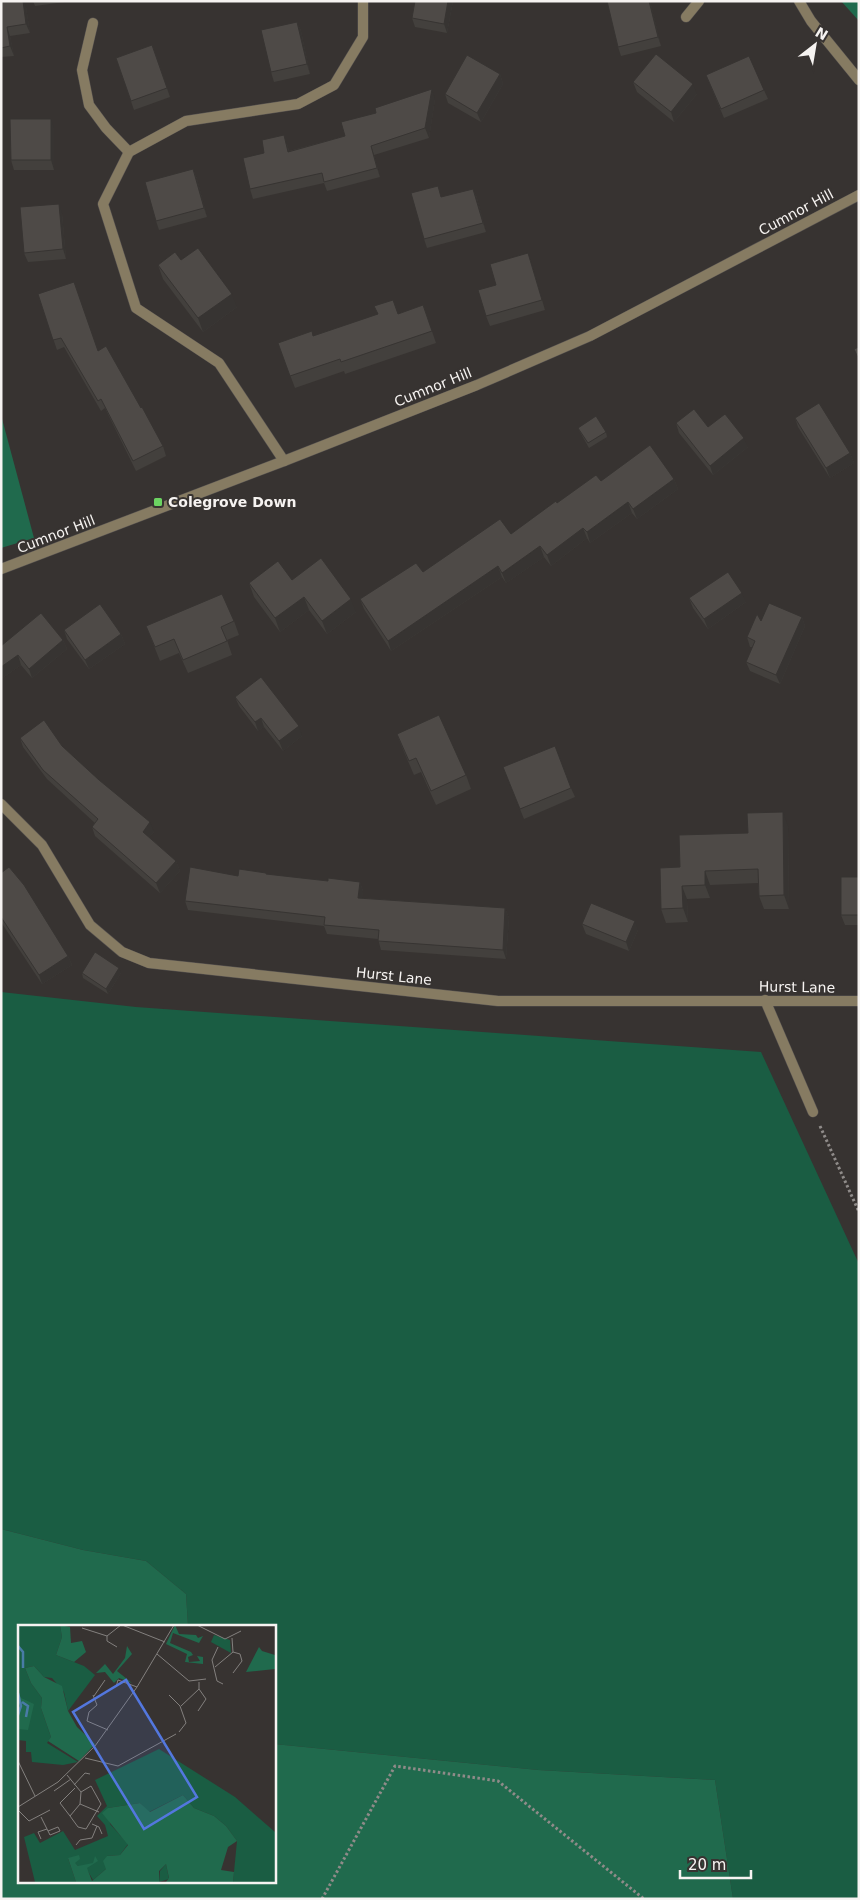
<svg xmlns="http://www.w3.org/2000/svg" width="860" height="1900" font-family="'DejaVu Sans',sans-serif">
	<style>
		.green { fill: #1a5d43 }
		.forest { fill: #206a4d }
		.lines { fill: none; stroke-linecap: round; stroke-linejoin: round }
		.service-casing { stroke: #565250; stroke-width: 11 }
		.minor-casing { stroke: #565250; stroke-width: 11 }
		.tertiary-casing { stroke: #565250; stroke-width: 11 }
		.path { stroke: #8f8b89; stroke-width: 3; stroke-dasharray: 2.5 2.5; stroke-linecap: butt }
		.service { stroke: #867b62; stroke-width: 10 }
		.minor { stroke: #867b62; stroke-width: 10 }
		.tertiary { stroke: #867b62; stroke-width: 10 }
		.wall { fill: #43403d }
		.shaded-wall { fill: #373432 }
		.building { fill: #4e4a47; stroke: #373432 }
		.poi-dot { fill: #6cd362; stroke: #373331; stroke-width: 2 }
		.labels { text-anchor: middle; stroke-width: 4; stroke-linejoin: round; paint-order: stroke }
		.street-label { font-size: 14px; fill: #f6f3f1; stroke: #373331 }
		.poi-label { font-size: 14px; font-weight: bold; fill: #f6f3f1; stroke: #373331; text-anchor: start }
		.inset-river { fill: none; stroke: #497ba6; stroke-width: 2.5 }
		.inset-road { fill: none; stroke: #83807e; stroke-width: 1 }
		.view { fill: #5377de; fill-opacity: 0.15; stroke: #5377de; stroke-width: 2.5 }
		.inset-edge { fill: none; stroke: #f6f3f1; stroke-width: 2.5 }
	</style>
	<rect width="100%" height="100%" fill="#373331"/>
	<polygon class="green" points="1,992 136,1007 761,1052 859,1264 859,1899 733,1899 715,1780 538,1770 274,1744 274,1626 188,1626 186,1594 146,1561 83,1550 1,1529"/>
	<g class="forest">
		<polygon points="841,1 859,1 859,21"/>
		<polygon points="1,415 34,538 1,548"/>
		<polygon points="1,1529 83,1550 146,1561 186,1594 188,1626 19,1626 19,1881 274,1881 274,1744 538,1770 715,1780 733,1899 1,1899"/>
	</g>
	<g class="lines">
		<defs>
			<g id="service">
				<polyline points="799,1 811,21 859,80"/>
				<polyline points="686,17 699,1"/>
				<polyline points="93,23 82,70 89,105 106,128 129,152"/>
				<polyline points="765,1000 813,1112"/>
			</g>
			<g id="minor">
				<polyline points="284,461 219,363 136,308 103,204 129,152 186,121 298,104 334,85 363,37 363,1"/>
				<polyline points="1,804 42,845 90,925 122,952 149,963 498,1001 859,1001"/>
			</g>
			<polyline id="tertiary" points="1,569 284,461 477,385 590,336 859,195"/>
		</defs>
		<use href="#service" class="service-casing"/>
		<use href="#minor" class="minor-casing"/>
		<use href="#tertiary" class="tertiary-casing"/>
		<g class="path">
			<polyline points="820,1126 859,1212"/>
			<polyline points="322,1899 395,1766 498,1781 644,1899"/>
		</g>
		<use href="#service" class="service"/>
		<use href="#minor" class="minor"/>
		<use href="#tertiary" class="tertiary"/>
	</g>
	<g class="wall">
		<polygon points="1,1 26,7 30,33 10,36 14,56 1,57"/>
		<polygon points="33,1 72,1 35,6"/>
		<polygon points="415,1 453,1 447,33 415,27 412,18"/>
		<polygon points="607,1 650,1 661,46 621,56 618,47"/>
		<polygon points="297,22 301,31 310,74 274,82 271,72"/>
		<polygon points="152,45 170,97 134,110 116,58"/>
		<polygon points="500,74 503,84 481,122 448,103 445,94"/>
		<polygon points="706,75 764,90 768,99 724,118"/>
		<polygon points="633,82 697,94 674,122 637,92"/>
		<polygon points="435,99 429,138 374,155 380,177 327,191 324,183 253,199 250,189 264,153 287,144 289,151 345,136"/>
		<polygon points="54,128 54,170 14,170 11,160"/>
		<polygon points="193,169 197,179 207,217 159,230 156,221"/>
		<polygon points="473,189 477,198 486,232 427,248 424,239"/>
		<polygon points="62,213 66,259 28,262 24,253"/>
		<polygon points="528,253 545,310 490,326 486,316 496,285"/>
		<polygon points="181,260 237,307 203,332 163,279 158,265"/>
		<polygon points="38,294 98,351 163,446 166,456 136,471 105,408 101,411 64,347 57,350"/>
		<polygon points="423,305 436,343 345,374 344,371 295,388 278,343 313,336 398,314"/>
		<polygon points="795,418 850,453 854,463 830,478 798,427"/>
		<polygon points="676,423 748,447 713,475 679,433"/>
		<polygon points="578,428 606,432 607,437 589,448 580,432"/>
		<polygon points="674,479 678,489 637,519 632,513 590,543 587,538 551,566 544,557 506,583 502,577 391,651 364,609 360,599 511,534 557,503 601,481"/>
		<polygon points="292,580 356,612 327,634 309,610 280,632 254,597 249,583"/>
		<polygon points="689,598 746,602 708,629 693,608"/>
		<polygon points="802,617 805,626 780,684 750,671 746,662 753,647 750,647 747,637 761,621"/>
		<polygon points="234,621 239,635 227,640 232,655 188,673 179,653 160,661 146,626"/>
		<polygon points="64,630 121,634 125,644 89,669 67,639"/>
		<polygon points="63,640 67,649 32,678 21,665 1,679 1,646"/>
		<polygon points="235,697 302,736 283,751 264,727 258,731 239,706"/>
		<polygon points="397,734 466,775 471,789 436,805 421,772 414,775 402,747"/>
		<polygon points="20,738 62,746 154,832 149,837 176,861 180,871 160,893 95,836 92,827 95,823 47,779 23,747"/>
		<polygon points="507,777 571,788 575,797 524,819"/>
		<polygon points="788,826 789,909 764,909 759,896 758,883 710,885 710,898 687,899 688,922 666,923 661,909 680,867 748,833"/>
		<polygon points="1,873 68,956 72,965 42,984 1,922"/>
		<polygon points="266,873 267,875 328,881 360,882 363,891 362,898 505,908 509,918 506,959 381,950 378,939 327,934 324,926 188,910 185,901"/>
		<polygon points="859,877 859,925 845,925 841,915"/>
		<polygon points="582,924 638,930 629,951 586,934"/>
		<polygon points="82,973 121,973 108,994 83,978"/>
	</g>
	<g class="shaded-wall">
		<polygon points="23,1 24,1 26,7 30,33 26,24"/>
		<polygon points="448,1 453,1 447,33 444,24"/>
		<polygon points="649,1 650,1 661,46 658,37"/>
		<polygon points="297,22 301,31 310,74 307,64"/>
		<polygon points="7,27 10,36 14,56 10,46"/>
		<polygon points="500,74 503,84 481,122 477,113"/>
		<polygon points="693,84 697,94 674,122 671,112"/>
		<polygon points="432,89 435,99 429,138 425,128"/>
		<polygon points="51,119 54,128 54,170 51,160"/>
		<polygon points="284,135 287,144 291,161 288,152"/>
		<polygon points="371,146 374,155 380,177 377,168"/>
		<polygon points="193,169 197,179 207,217 204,208"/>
		<polygon points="473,189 477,198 486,232 483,223"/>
		<polygon points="59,204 62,213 66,259 63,249"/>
		<polygon points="232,294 237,307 203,332 198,318"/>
		<polygon points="744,438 748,447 713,475 710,466"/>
		<polygon points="850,453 854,463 830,478 826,468"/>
		<polygon points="674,479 678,489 637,519 633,509"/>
		<polygon points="628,502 632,513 590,543 587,532"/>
		<polygon points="583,528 587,538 551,566 547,555"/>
		<polygon points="540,546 544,557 506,583 502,573"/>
		<polygon points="498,566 502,577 391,651 388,641"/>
		<polygon points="742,593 746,602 708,629 704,619"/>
		<polygon points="304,597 309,610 280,632 275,618"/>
		<polygon points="351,599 356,612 327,634 322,621"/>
		<polygon points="802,617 805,626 780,684 776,675"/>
		<polygon points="121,634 125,644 89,669 85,660"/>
		<polygon points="63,640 67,649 32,678 29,669"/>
		<polygon points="18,655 21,665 1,679 1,667"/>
		<polygon points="261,718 264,727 258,731 255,722"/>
		<polygon points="299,726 302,736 283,751 279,741"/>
		<polygon points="783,812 788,826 789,909 784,895"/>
		<polygon points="150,822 154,832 146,841 143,832"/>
		<polygon points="176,861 180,871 160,893 156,883"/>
		<polygon points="705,871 710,885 710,898 705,885"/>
		<polygon points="360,882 363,891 362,907 358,898"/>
		<polygon points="682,886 687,899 688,922 683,908"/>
		<polygon points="505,908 509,918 506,959 503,950"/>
		<polygon points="635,921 638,930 629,951 626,942"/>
		<polygon points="68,956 72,965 42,984 39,975"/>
		<polygon points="119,968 121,973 108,994 106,989"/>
	</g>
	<g class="building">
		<polygon points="1,1 23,1 26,24 7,27 10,46 1,48"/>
		<polygon points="415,1 448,1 444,24 412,18"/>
		<polygon points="607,1 649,1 658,37 618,47"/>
		<polygon points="297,22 307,64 271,72 261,30"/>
		<polygon points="152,45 167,88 131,101 116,58"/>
		<polygon points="656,54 693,84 671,112 633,82"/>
		<polygon points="467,55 500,74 477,113 445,94"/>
		<polygon points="749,56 764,90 721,109 706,75"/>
		<polygon points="432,89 425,128 371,146 377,168 324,182 322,173 250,189 243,158 264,153 262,140 284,135 288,152 345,136 341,122 376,113 375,108"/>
		<polygon points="10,119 51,119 51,160 11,160"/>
		<polygon points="193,169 204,208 156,221 145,182"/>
		<polygon points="438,186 441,197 473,189 483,223 424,239 411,193"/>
		<polygon points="59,204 63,249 24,253 20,207"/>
		<polygon points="198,248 232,294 198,318 158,265 175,252 181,260"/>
		<polygon points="528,253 542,300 486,316 478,290 496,285 490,264"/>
		<polygon points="74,282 98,351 106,346 141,408 142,407 163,446 133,461 101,399 98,401 61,338 53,340 38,294"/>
		<polygon points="393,300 398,314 423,305 432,331 341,362 340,359 290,376 278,343 312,331 313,336 378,314 374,306"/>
		<polygon points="859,347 859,360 854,349"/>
		<polygon points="819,403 850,453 826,468 795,418"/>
		<polygon points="694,409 708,427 725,414 744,438 710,466 676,423"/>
		<polygon points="596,416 606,432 588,443 578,428"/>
		<polygon points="650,445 674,479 633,509 628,502 587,532 583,528 547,555 540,546 502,573 498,566 388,641 360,599 416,563 423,572 500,519 511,534 556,501 557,503 596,475 601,481"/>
		<polygon points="321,558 351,599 322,621 304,597 275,618 249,583 278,561 292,580"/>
		<polygon points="728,572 742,593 704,619 689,598"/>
		<polygon points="222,594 234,621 221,627 227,641 183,660 174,639 155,647 146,626"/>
		<polygon points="769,603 802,617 776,675 746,662 755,641 747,637 757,614 761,621"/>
		<polygon points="100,604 121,634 85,660 64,630"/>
		<polygon points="41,613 63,640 29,669 18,655 1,667 1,646"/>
		<polygon points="261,677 299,726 279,741 261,718 255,722 235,697"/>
		<polygon points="439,715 466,775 431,791 416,758 409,761 397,734"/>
		<polygon points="44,720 62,746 99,780 150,822 143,832 176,861 156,883 92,827 98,819 43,770 20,738"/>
		<polygon points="555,746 571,788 520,809 503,767"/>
		<polygon points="783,812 784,895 759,896 758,869 705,871 705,885 682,886 683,908 661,909 660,868 680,867 679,835 748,833 747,813"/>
		<polygon points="9,867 24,885 68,956 39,975 1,917 1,873"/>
		<polygon points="190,867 238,876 239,869 266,873 266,874 328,881 328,878 360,882 358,898 505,908 503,950 378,941 379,930 324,925 325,917 185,901"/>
		<rect x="841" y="877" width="18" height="38"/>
		<polygon points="591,903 635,921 626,942 582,924"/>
		<polygon points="95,952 119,968 106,989 82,973"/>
	</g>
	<rect class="poi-dot" x="153" y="497" width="10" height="10" rx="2.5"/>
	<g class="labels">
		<g class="street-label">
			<text transform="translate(796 212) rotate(-28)" y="5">Cumnor Hill</text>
			<text transform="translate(433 387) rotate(-22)" y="5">Cumnor Hill</text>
			<text transform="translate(56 534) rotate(-21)" y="5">Cumnor Hill</text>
			<text transform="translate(394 976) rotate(6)" y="5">Hurst Lane</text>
			<text transform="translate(797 987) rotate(1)" y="5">Hurst Lane</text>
		</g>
		<g class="poi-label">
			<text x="168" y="507">Colegrove Down</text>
		</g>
	</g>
	<g transform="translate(18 1625)">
		<rect width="258" height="258" fill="#373331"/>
		<path d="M0 0H42L44 12 38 30 66 41 77 50 50 86 46 67 34 53 26 52 16 41 7 43 13 58 24 73 23 83 33 112 29 118 60 137 45 140 14 137 13 127H8V116L0 115V104H10L0 66ZM196 10 212 15 213 28 193 17ZM141 124 217 172 257 207V257H215L219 216 208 201 196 191 176 183 165 170 131 187 122 178 90 183 92 199 110 219 102 230 89 231 88 244 75 255 68 243 60 241 50 233 58 257H17L6 212 16 208 22 218 45 206 57 225 90 211 87 200 79 191 89 181 77 155ZM148 239 151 254 141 257 142 246Z" fill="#1a5d43"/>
		<path d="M42 0 52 2 53 18 64 16 68 27 56 37 38 30 44 12ZM157 0 161 9 178 10 180 13 185 11 181 18 155 8 152 18 173 27 175 30 170 32 171 37 182 36 179 31 185 32V39L167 37 169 29 148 19ZM109 21 114 29 99 46 114 58 101 53 96 58 87 47 78 48 87 39 95 49 107 33ZM241 22 244 26 257 30V44L228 47ZM16 41 26 52 44 61 50 86 59 102 77 119 61 136 30 116 33 112 23 83 24 73 13 58 7 43ZM0 66 3 73 16 79 10 105 0 104ZM165 170 176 183 196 191 208 201 219 216 210 222 203 245 216 247 215 257H148L151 253 148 239 141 246V257H58L50 233 61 230 62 234 57 238 60 241 75 238 77 231 80 236 69 243 74 256 88 244 85 236 89 231 102 230 110 220 84 188 90 183 122 178 132 187Z" fill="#206a4d"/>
		<path class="inset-river" d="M0 21 5 27V43M0 68 3 81 0 90M4 77 10 81 8 92"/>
		<path class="inset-road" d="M104 0 147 17M179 0 207 14 223 6M64 3 89 11 103 0M89 11V16L99 22M200 22 194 35 199 56 205 59M215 27 222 29 224 36 215 48M139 29 171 56 188 54M197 42 215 27 214 13M98 62 100 55 119 62M75 70 79 80 71 87 69 96 90 105M151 70 162 81 168 98 161 107M76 71 87 55M163 81 181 64V57M180 86 188 74 181 64M67 133 100 141 158 109M0 136 17 171M49 150 63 167 62 179 52 191 60 202 68 204 83 179 73 161 63 167M56 160 67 148 72 149M36 166 53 154M62 179 81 187M0 182 40 157 77 121 119 62 156 0M0 185 11 196 32 185M52 191 42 178 57 163M23 192 32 210 42 206 40 202 30 206M74 199 81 202 84 209M23 214 20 207 29 204M58 220 62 215 74 213 79 201"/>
		<path class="view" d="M108 55 179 172 126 204 55 87Z"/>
		<rect width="258" height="258" class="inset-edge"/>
	</g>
	<rect width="860" height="1900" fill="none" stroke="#f6f3f1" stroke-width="5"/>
	<g transform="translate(815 45) rotate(31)" stroke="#373331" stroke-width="4" paint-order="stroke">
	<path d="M0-4L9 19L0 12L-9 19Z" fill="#f6f3f1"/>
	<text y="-8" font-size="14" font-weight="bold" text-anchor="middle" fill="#f6f3f1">N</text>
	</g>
	<path d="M680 1870v8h71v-8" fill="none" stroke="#f6f3f1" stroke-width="2.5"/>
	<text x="688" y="1870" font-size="15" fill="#f6f3f1" stroke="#373331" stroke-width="4" paint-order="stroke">20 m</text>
</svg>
